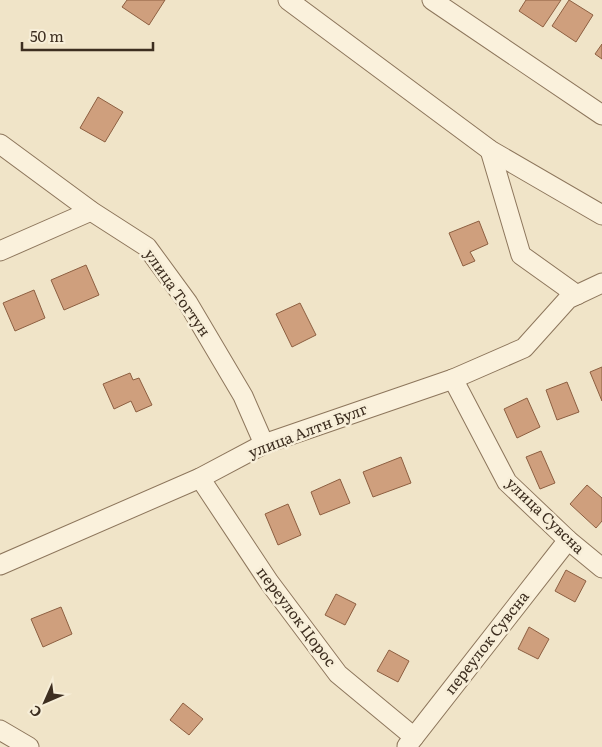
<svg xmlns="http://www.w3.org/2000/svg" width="602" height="747" font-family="Literata,serif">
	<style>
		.building { fill: #cf9f7d; stroke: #8d5f41 }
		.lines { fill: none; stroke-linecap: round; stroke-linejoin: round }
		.minor-casing { stroke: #8d765c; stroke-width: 21 }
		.minor { stroke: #faf1dc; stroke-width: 19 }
		.labels { text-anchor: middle; stroke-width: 5; stroke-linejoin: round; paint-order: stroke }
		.street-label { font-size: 15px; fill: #3d2e20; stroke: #f7eed8 }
	</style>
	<rect width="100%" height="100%" fill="#f0e4c8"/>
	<g class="building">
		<polygon points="127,0 165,0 149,25 122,7"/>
		<polygon points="526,0 561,0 543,27 519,11"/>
		<polygon points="569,0 593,15 576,42 552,26"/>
		<polygon points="602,44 602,59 595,54"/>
		<polygon points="98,97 123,112 105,142 80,128"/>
		<polygon points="479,221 488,244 470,252 475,261 463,266 449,233"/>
		<polygon points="86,265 99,295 64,310 51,280"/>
		<polygon points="34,290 45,318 15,331 3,303"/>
		<polygon points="300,303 316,335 292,347 276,314"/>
		<polygon points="602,367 602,401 590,372"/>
		<polygon points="130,373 133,380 139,378 152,405 136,412 131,401 114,409 103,384"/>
		<polygon points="567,382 579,412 557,420 546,390"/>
		<polygon points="527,398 540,427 517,438 504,409"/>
		<polygon points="541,451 555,483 540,489 526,457"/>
		<polygon points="401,457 411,483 373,497 363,472"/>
		<polygon points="340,479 350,503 320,515 311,492"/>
		<polygon points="587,485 602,498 602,521 596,528 570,504"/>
		<polygon points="288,504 301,535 278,545 265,514"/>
		<polygon points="566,570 586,581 575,602 555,591"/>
		<polygon points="336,594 356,604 345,625 325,615"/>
		<polygon points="61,607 72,634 43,647 31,619"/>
		<polygon points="529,627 549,639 538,659 518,649"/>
		<polygon points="389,650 409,661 398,682 377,671"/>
		<polygon points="183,703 203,719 189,735 170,720"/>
	</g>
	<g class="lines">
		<defs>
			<g id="minor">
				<polyline points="288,0 490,150 602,215"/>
				<polyline points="432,0 602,115"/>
				<polyline points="0,144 91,211 147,247 188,303 243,396 264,444"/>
				<polyline points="490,150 521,255 577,295"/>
				<polyline points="0,251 91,211"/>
				<polyline points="453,379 507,482 568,540 602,568"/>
				<polyline points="200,478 269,582 338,674 414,737"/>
				<polyline points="0,565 200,478 264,444 453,379 524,348 568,299 602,283"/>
				<polyline points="0,730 29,747"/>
				<polyline points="407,746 568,540"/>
			</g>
		</defs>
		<use href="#minor" class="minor-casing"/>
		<use href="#minor" class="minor"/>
	</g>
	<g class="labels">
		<g class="street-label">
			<text transform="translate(177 293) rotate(55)" y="5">улица Тогтун</text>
			<text transform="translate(308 431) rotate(-21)" y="5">улица Алтн Булг</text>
			<text transform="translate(545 516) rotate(44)" y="5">улица Сувсна</text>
			<text transform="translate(296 617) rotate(53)" y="5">переулок Цорос</text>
			<text transform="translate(487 643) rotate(-52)" y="5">переулок Сувсна</text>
		</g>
	</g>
	<g transform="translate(45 702) rotate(225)" stroke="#f7eed8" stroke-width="4" paint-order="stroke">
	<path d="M0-4L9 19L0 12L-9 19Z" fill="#3d2e20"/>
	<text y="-8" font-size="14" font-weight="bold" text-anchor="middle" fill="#3d2e20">С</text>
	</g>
	<path d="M22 42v8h131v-8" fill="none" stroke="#3d2e20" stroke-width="2.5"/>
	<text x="30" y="42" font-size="15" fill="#3d2e20" stroke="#f7eed8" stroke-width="4" paint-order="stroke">50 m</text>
</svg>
